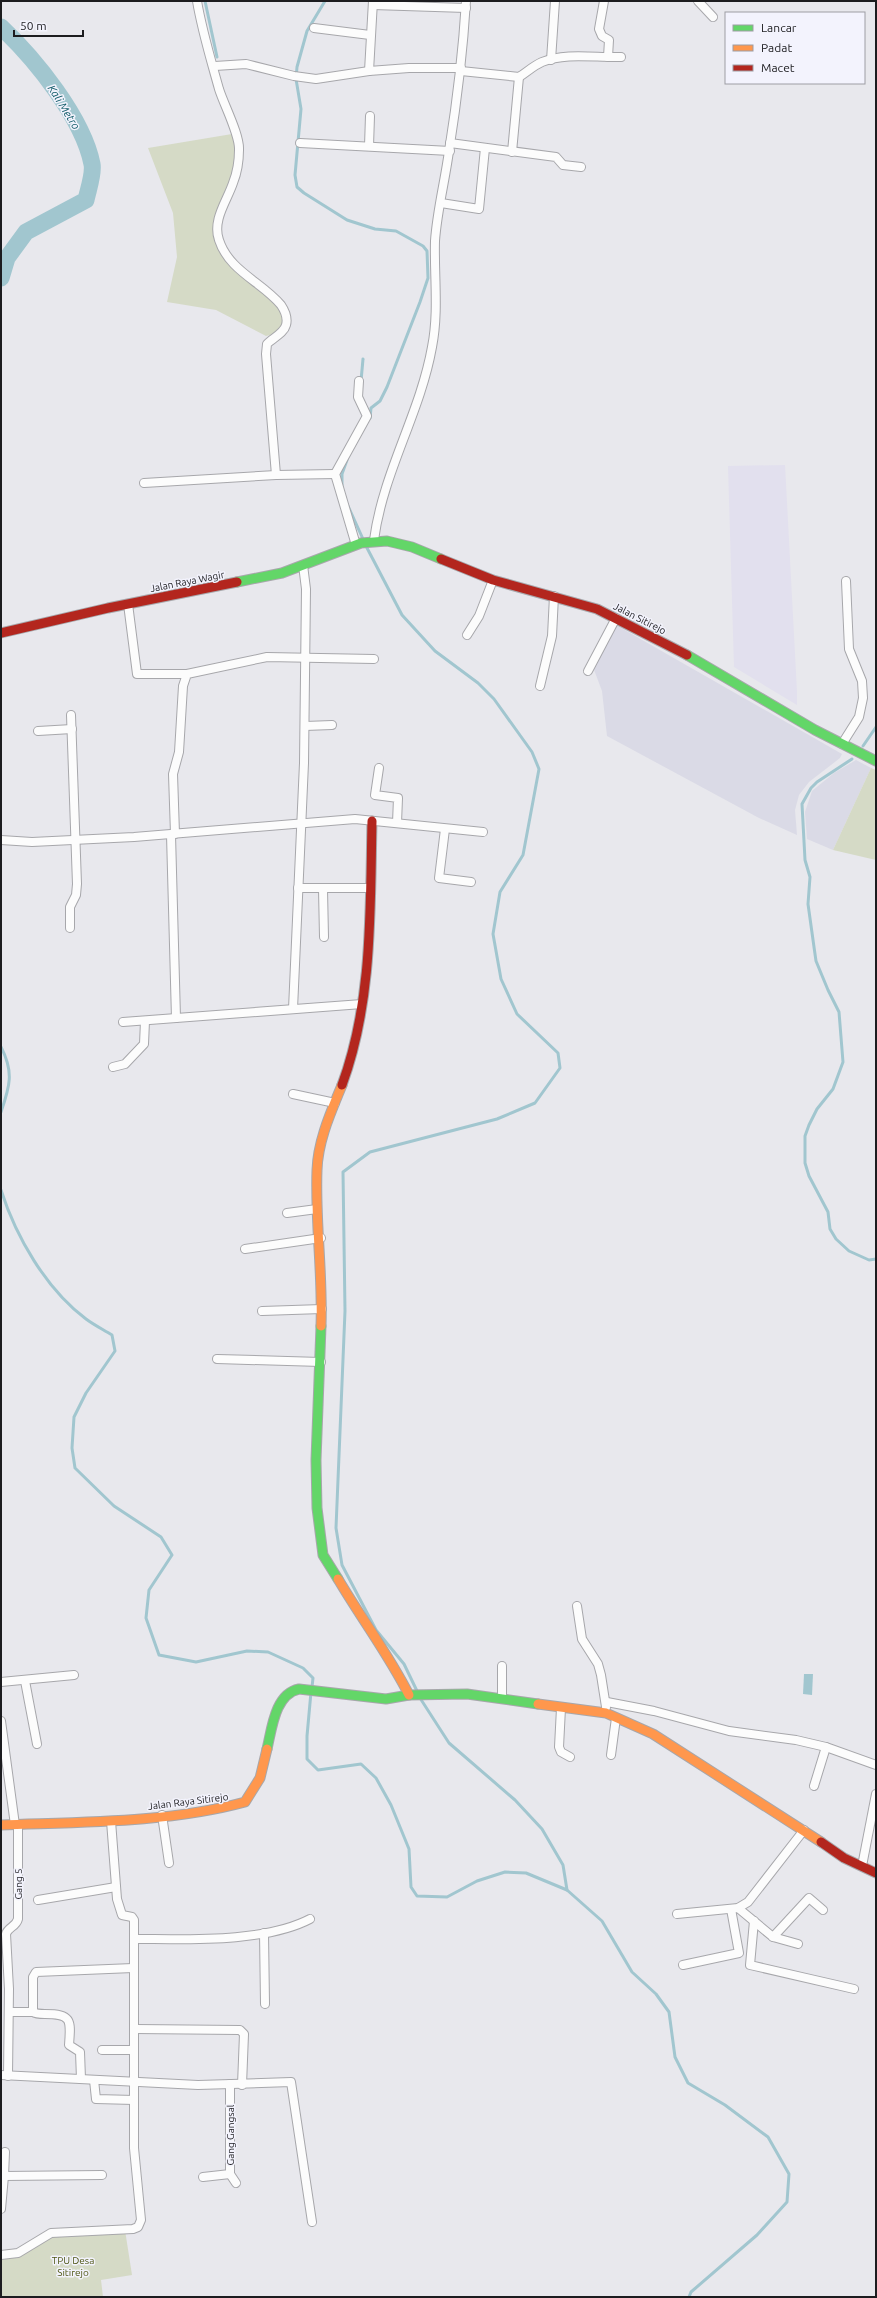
<svg xmlns="http://www.w3.org/2000/svg" width="877" height="2298" font-family="Ubuntu,sans-serif">
	<style>
		.industrial { fill: #e2e0ee }
		.built { fill: #dadae6 }
		.green { fill: #d5dac6 }
		.water { fill: #a1c6cf }
		.lines { fill: none; stroke-linecap: round; stroke-linejoin: round }
		.stream { stroke: #a1c6cf; stroke-width: 3 }
		.river { stroke: #a1c6cf; stroke-width: 17 }
		.street-casing { stroke: #a7a7ab; stroke-width: 10 }
		.fast-casing { stroke: #a7a7ab; stroke-width: 11 }
		.slow-casing { stroke: #a7a7ab; stroke-width: 11 }
		.jam-casing { stroke: #a7a7ab; stroke-width: 11 }
		.street { stroke: #fcfcfc; stroke-width: 8 }
		.fast { stroke: #63d668; stroke-width: 9 }
		.slow { stroke: #ff974d; stroke-width: 9 }
		.jam { stroke: #b3261e; stroke-width: 9 }
		.labels { text-anchor: middle; stroke-width: 3; stroke-linejoin: round; paint-order: stroke }
		.street-label { font-size: 10px; fill: #1c1c1f; stroke: #f3f3fd }
		.park-label { font-size: 10px; fill: #4e5613; stroke: #f3f3fd }
		.water-label { font-size: 11px; font-style: italic; fill: #0c5865; stroke: #f3f3fd }
	</style>
	<rect width="100%" height="100%" fill="#e8e8ed"/>
	<polygon class="industrial" points="785,465 797,692 797,705 734,667 728,466"/>
	<g class="built">
		<polygon points="616,625 842,754 840,758 809,782 799,795 795,810 797,835 759,818 607,736 602,691 593,667"/>
		<polygon points="856,760 871,768 833,850 807,839 805,812 812,791 834,773"/>
	</g>
	<g class="green">
		<path d="M232 134 236 146 232 178 215 239 285 316C283 326 278 334 266 336L216 310 167 302 177 257 173 213 148 148Z"/>
		<polygon points="871,768 876,770 876,860 833,850"/>
		<path d="M125 2230 132 2275 101 2280 103 2297H1V2259C20 2261 31 2246 47 2238 58 2232 110 2231 125 2230Z"/>
	</g>
	<polygon class="water" points="804,1674 813,1674 812,1695 803,1694"/>
	<g class="lines">
		<g class="stream">
			<polyline points="205,1 217,57"/>
			<polyline points="325,1 307,31 297,67 296,79 301,109 295,175 297,187 304,193 347,220 375,229 396,231 423,246 427,251 428,278 420,302 387,387 380,401 371,408 370,418"/>
			<polyline points="361,381 363,359"/>
			<polyline points="342,485 342,474 347,460"/>
			<polyline points="348,506 363,539"/>
			<polyline points="366,546 402,615 435,651 478,683 494,699 532,752 539,769 523,855 500,892 493,934 501,979 517,1014 558,1053 560,1068 535,1103 497,1119 370,1152 343,1172 345,1311 336,1528 342,1565 376,1630 404,1664 417,1691"/>
			<polyline points="863,746 876,727"/>
			<polyline points="852,759 817,782 811,788 802,804 805,860 810,877 808,904 814,947 816,961 828,990 839,1012 843,1062 833,1089 817,1109 809,1125 805,1136 805,1163 809,1176 828,1212 830,1229 836,1239 849,1251 869,1260 876,1259"/>
			<path d="M1 1047C14 1072 10 1086 1 1112"/>
			<path d="M1 1190C16 1237 46 1289 86 1319 94 1325 104 1330 112 1335L115 1351 86 1393 74 1417 72 1448 75 1468 114 1506 161 1537 172 1555 149 1590 146 1618 159 1655 196 1662 247 1651 268 1652 303 1668 313 1678 312 1687"/>
			<polyline points="311,1692 307,1736 307,1759 318,1770 361,1764 376,1778 391,1805 409,1849 411,1887 417,1896 447,1897 477,1881 505,1872 526,1873 567,1890 602,1921 632,1972 656,1994 669,2012 675,2057 688,2083 725,2105 768,2137 789,2174 787,2202 757,2235 691,2292 689,2297"/>
			<polyline points="420,1698 449,1743 515,1800 542,1829 563,1865 567,1890"/>
		</g>
		<path class="river" d="M1 27C35 59 83 118 92 164 94 174 88 190 86 200L26 232 7 258 1 278"/>
		<defs>
			<g id="street">
				<path d="M197 1C202 31 211 60 219 89 224 105 240 135 239 150 239 160 237 173 233 183 227 201 212 220 219 240 229 271 262 282 281 305 285 311 288 318 286 325 284 333 273 338 267 344L266 354 276 475"/>
				<polyline points="604,1 599,29 602,36 609,40 608,57"/>
				<polyline points="698,1 713,17"/>
				<polyline points="373,5 466,8"/>
				<polyline points="314,28 370,35"/>
				<polyline points="551,60 555,1"/>
				<polyline points="215,66 246,64 294,76 316,79 369,71 409,68 461,68"/>
				<polyline points="369,71 373,1"/>
				<path d="M461 71 519 77C527 72 533 66 542 62 566 52 596 58 621 57"/>
				<polyline points="300,143 450,151"/>
				<polyline points="450,143 556,157 563,165 581,167"/>
				<polyline points="369,146 370,116"/>
				<polyline points="512,152 519,77"/>
				<polyline points="441,203 479,209 485,148"/>
				<polyline points="144,483 276,475 335,474"/>
				<path d="M374 540C383 472 420 414 432 347 439 312 434 276 435 241 437 211 445 181 449 151 457 101 463 51 466 1"/>
				<polyline points="356,545 335,474 367,416 358,397 359,381"/>
				<polyline points="128,604 137,674 187,674"/>
				<polyline points="467,635 479,616 493,580"/>
				<polyline points="588,671 616,618"/>
				<polyline points="540,686 552,636 554,596"/>
				<polyline points="305,726 332,725"/>
				<polyline points="38,731 72,729"/>
				<polyline points="842,744 859,717 863,698 862,681 849,649 846,581"/>
				<polyline points="379,768 375,795 398,798 397,823"/>
				<polyline points="445,829 439,878 471,882"/>
				<polyline points="175,834 173,774 179,752 183,686 187,674 267,657 374,659"/>
				<polyline points="171,835 176,1018"/>
				<polyline points="1,840 32,842 134,837 355,819 483,832"/>
				<polyline points="298,888 370,888"/>
				<polyline points="323,889 324,937"/>
				<polyline points="70,928 70,907 76,895 77,884 71,715"/>
				<polyline points="293,1009 304,763 306,589 303,565"/>
				<polyline points="123,1022 362,1004"/>
				<polyline points="113,1067 125,1064 144,1044 145,1021"/>
				<polyline points="293,1094 335,1103"/>
				<polyline points="287,1213 317,1209"/>
				<polyline points="245,1249 321,1238"/>
				<polyline points="262,1311 322,1309"/>
				<polyline points="217,1359 321,1362"/>
				<polyline points="577,1606 582,1639 598,1664 601,1675 606,1707"/>
				<polyline points="502,1666 502,1699"/>
				<polyline points="25,1681 37,1744"/>
				<polyline points="1,1682 74,1675"/>
				<polyline points="607,1702 654,1711 729,1731 796,1740 826,1747 876,1765"/>
				<polyline points="561,1708 559,1747 561,1752 570,1757"/>
				<polyline points="1,1721 15,1825"/>
				<polyline points="611,1755 616,1718"/>
				<polyline points="814,1786 826,1747"/>
				<polyline points="162,1815 169,1863"/>
				<polyline points="862,1866 876,1794"/>
				<polyline points="38,1900 116,1887"/>
				<polyline points="738,1908 773,1937 809,1898 823,1910"/>
				<polyline points="677,1914 738,1908 748,1902 804,1830"/>
				<polyline points="754,1921 750,1965 854,1989"/>
				<polyline points="264,1933 265,2004"/>
				<polyline points="773,1937 798,1944"/>
				<path d="M134 1939C186 1939 264 1943 310 1919"/>
				<polyline points="683,1965 739,1953 731,1909"/>
				<polyline points="9,2012 33,2012 33,1977 36,1972 133,1968"/>
				<path d="M33 2012C36 2014 41 2014 45 2014 72 2014 71 2020 69 2045L80 2052 81 2079"/>
				<polyline points="135,2029 240,2030 244,2034 242,2085"/>
				<polyline points="102,2050 133,2050"/>
				<polyline points="1,2075 198,2085 291,2082 312,2222"/>
				<path d="M8 2076 9 1989 6 1934C8 1927 16 1927 18 1919V1825"/>
				<polyline points="94,2080 96,2099 134,2100"/>
				<polyline points="230,2084 230,2174 236,2183"/>
				<polyline points="5,2152 4,2176 102,2175"/>
				<polyline points="203,2177 230,2174"/>
				<polyline points="1,2209 4,2176"/>
				<polyline points="1,2255 18,2253 51,2233 133,2229 138,2227 141,2220 134,2148 134,1920 132,1917 122,1915 117,1899 111,1821"/>
			</g>
			<g id="fast">
				<polyline points="237,582 282,573 361,543 387,541 412,547 441,559"/>
				<polyline points="687,655 815,730 876,761"/>
				<polyline points="321,1326 316,1460 317,1508 323,1555 338,1579"/>
				<path d="M267 1749C272 1728 275 1694 299 1689L386 1699 409 1695 467 1694 538 1704"/>
			</g>
			<g id="slow">
				<path d="M321 1326C323 1274 315 1222 317 1170 318 1140 331 1112 342 1085"/>
				<path d="M338 1579C361 1618 389 1655 409 1695"/>
				<polyline points="538,1704 606,1713 653,1734 821,1842"/>
				<path d="M1 1825C81 1822 168 1823 245 1802L260 1778 267 1749"/>
			</g>
			<g id="jam">
				<polyline points="441,559 493,580 597,609 687,655"/>
				<polyline points="1,633 108,608 237,582"/>
				<path d="M342 1085C373 1001 370 909 372 821"/>
				<polyline points="821,1842 844,1858 876,1873"/>
			</g>
		</defs>
		<use href="#street" class="street-casing"/>
		<use href="#fast" class="fast-casing"/>
		<use href="#slow" class="slow-casing"/>
		<use href="#jam" class="jam-casing"/>
		<use href="#street" class="street"/>
		<use href="#fast" class="fast"/>
		<use href="#slow" class="slow"/>
		<use href="#jam" class="jam"/>
	</g>
	<g class="labels">
		<g class="street-label">
			<text transform="translate(187 581) rotate(-11)" y="4">Jalan Raya Wagir</text>
			<text transform="translate(640 618) rotate(27)" y="4">Jalan Sitirejo</text>
			<text transform="translate(188 1801) rotate(-7)" y="4">Jalan Raya Sitirejo</text>
			<text transform="translate(18 1884) rotate(-90)" y="4">Gang 5</text>
			<text transform="translate(230 2135) rotate(-90)" y="4">Gang Gangsal</text>
		</g>
		<g class="park-label">
			<text x="73" y="2264">TPU Desa<tspan x="73" dy="12">Sitirejo</tspan></text>
		</g>
		<g class="water-label">
			<text transform="translate(64 107) rotate(58)" y="4">Kali Metro</text>
		</g>
	</g>
	<rect width="877" height="2298" fill="none" stroke="#1c1c1f" stroke-width="4"/>
	<rect x="725" y="12" width="140" height="72" fill="#f3f3fd" stroke="#9d9da4"/>
	<rect x="733" y="25" width="20" height="6" fill="#63d668" stroke="#9d9da4"/>
	<text x="761" y="32" font-size="12" fill="#1c1c1f">Lancar</text>
	<rect x="733" y="45" width="20" height="6" fill="#ff974d" stroke="#9d9da4"/>
	<text x="761" y="52" font-size="12" fill="#1c1c1f">Padat</text>
	<rect x="733" y="65" width="20" height="6" fill="#b3261e" stroke="#9d9da4"/>
	<text x="761" y="72" font-size="12" fill="#1c1c1f">Macet</text>
	<path d="M14 30v6h69v-6" fill="none" stroke="#1c1c1f" stroke-width="2"/>
	<text x="20" y="30" font-size="12" fill="#1c1c1f" stroke="#f3f3fd" stroke-width="3" paint-order="stroke">50 m</text>
</svg>
